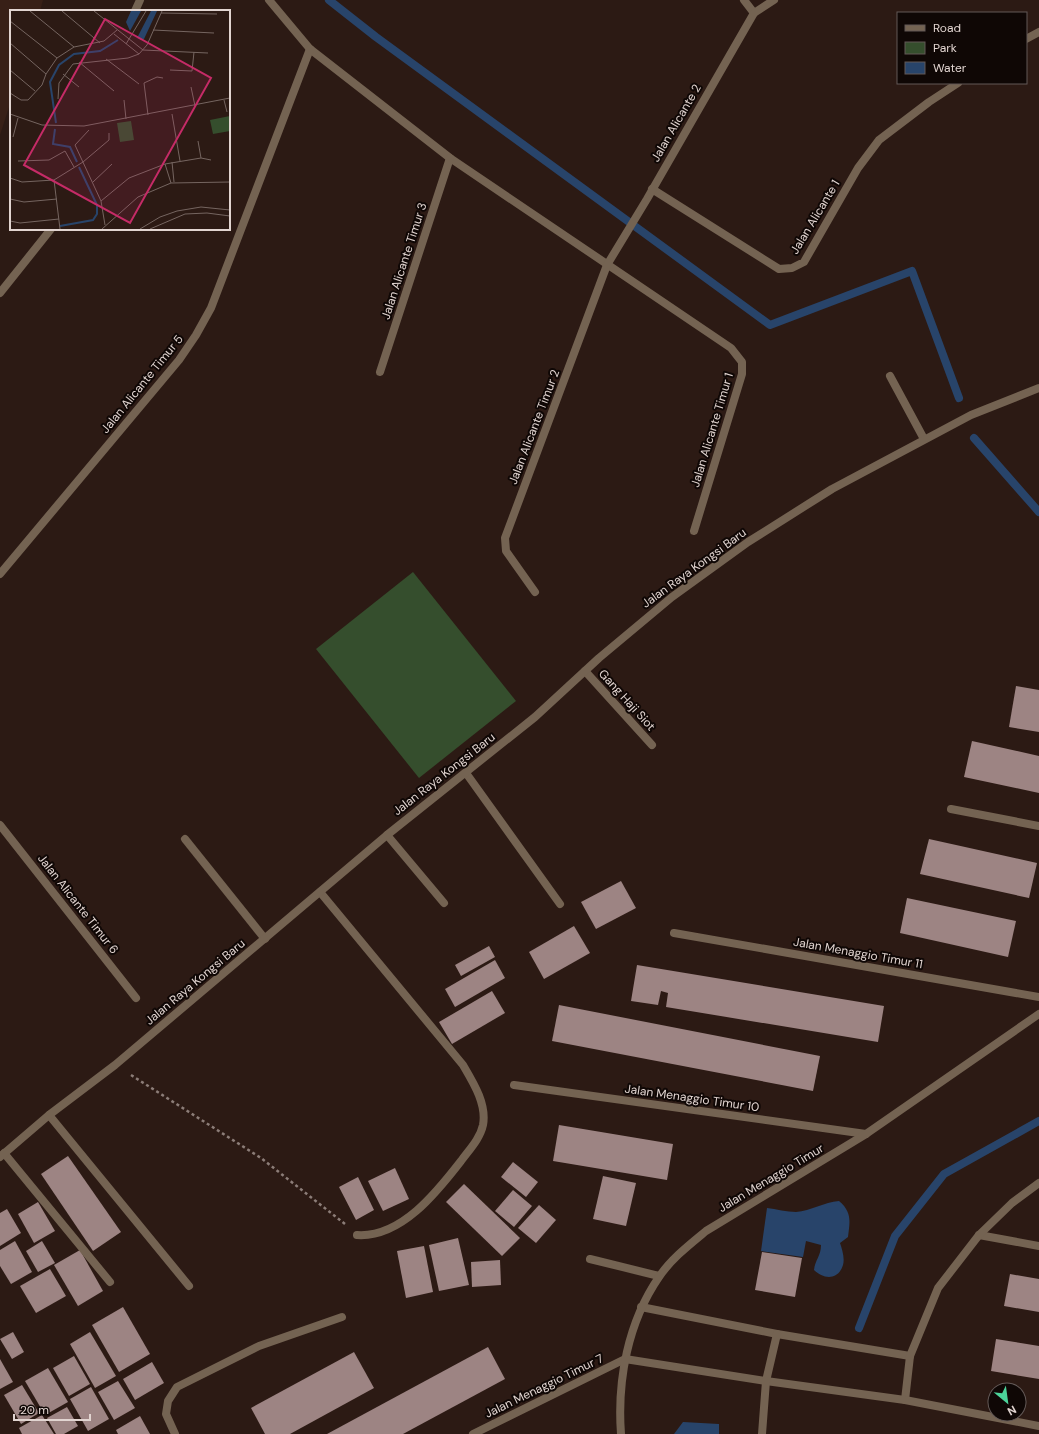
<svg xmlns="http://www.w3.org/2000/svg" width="1039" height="1434" font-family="'DM Sans',sans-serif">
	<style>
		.built { fill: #382017 }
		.green { fill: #354e2d }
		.water { fill: #28446a }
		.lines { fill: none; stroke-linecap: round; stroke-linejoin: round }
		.stream { stroke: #28446a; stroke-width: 8 }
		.building { fill: #9d8483 }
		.path { stroke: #8c7d78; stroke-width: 2.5; stroke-dasharray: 3 3; stroke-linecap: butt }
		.service { stroke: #746352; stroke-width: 8 }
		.minor { stroke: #746352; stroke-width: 8 }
		.labels { text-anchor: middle; stroke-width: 4; stroke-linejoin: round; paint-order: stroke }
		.street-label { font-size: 12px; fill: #e2d5d1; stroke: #0f0705 }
		.inset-river { fill: none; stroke: #28446a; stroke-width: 2 }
		.inset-road { fill: none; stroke: #756560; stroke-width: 1 }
		.view { fill: #c52b67; fill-opacity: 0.15; stroke: #c52b67; stroke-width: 2 }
		.inset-edge { fill: none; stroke: #e2d5d1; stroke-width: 2 }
	</style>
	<rect width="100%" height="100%" fill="#2c1a14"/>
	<polygon class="built" points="0,0 43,0 40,11 11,11 11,101 0,135"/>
	<polygon class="green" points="413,572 516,701 419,778 316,649"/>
	<g class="water">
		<path d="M839 1201C852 1212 850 1221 848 1237L840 1243C842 1249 845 1258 843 1265 838 1281 823 1279 814 1270 815 1260 821 1256 821 1245L806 1241 803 1257 761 1251 767 1208C776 1209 787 1212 796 1212 811 1211 824 1202 839 1201Z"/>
		<polygon points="683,1422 719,1424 719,1434 674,1434"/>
	</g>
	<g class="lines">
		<g class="stream">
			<polyline points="329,0 376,37 770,325 912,271 959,398"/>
			<polyline points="974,438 1039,512"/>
			<polyline points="859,1328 895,1236 944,1174 1039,1121"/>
		</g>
	</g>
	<g class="building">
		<polygon points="1016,686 1039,690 1039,732 1009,727"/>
		<polygon points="972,741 1039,756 1039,793 964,777"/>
		<polygon points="929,839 1037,863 1029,898 920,874"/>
		<polygon points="621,881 636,908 596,929 581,902"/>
		<polygon points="907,898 1016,921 1008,957 900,933"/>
		<polygon points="574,926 590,953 544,979 529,952"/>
		<polygon points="489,946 495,957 461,976 455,965"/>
		<polygon points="495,960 505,978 455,1007 445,989"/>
		<polygon points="637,965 884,1006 878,1042 666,1007 668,993 661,991 658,1005 631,1001"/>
		<polygon points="492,991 505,1013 452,1044 439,1022"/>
		<polygon points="559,1005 820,1056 813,1091 552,1041"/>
		<polygon points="559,1125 673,1144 667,1180 553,1161"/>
		<polygon points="68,1156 121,1232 93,1251 41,1174"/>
		<polygon points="513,1162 538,1182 526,1197 501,1177"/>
		<polygon points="395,1168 409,1199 383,1211 368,1181"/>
		<polygon points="603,1176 636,1183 626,1226 593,1219"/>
		<polygon points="358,1177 374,1210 356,1220 339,1187"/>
		<polygon points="464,1184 520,1238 502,1256 446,1202"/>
		<polygon points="513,1190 532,1206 514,1227 495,1211"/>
		<polygon points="38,1202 55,1231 34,1243 18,1214"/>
		<polygon points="539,1205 556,1220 536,1243 518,1228"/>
		<polygon points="7,1209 21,1233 0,1246 0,1213"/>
		<polygon points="458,1238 469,1285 439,1291 429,1245"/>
		<polygon points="15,1241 32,1272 11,1284 0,1266 0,1250"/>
		<polygon points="42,1241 55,1263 38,1272 26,1251"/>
		<polygon points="424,1246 433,1292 406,1298 397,1251"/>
		<polygon points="80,1250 103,1291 78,1306 54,1265"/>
		<polygon points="762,1252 802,1258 795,1297 755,1290"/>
		<polygon points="500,1260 501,1285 472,1287 471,1262"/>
		<polygon points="50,1269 66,1296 36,1313 20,1286"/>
		<polygon points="1010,1274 1039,1279 1039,1312 1004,1306"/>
		<polygon points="123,1307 150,1354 119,1372 92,1325"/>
		<polygon points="13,1332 24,1352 12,1359 0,1339"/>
		<polygon points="90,1332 116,1376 95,1388 70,1344"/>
		<polygon points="996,1339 1039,1346 1039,1379 991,1371"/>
		<polygon points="488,1347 505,1379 403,1434 327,1434"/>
		<polygon points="354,1352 374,1388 290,1434 265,1434 251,1408"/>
		<polygon points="74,1356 90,1384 69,1396 53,1368"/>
		<polygon points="0,1359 13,1382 0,1389"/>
		<polygon points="152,1362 164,1383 135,1400 123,1379"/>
		<polygon points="48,1368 68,1402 45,1415 25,1381"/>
		<polygon points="118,1381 135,1408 114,1420 98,1392"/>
		<polygon points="22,1385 39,1413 21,1424 4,1395"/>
		<polygon points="91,1387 109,1419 88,1431 70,1399"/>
		<polygon points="67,1407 78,1426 64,1434 56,1434 47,1418"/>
		<polygon points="42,1415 54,1434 22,1434 19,1428"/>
		<polygon points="140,1416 150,1434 118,1434 116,1430"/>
	</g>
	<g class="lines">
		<polyline class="path" points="131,1075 261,1158 345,1224"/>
		<g class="service">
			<polyline points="890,376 924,439"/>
			<polyline points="585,671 652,745"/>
			<polyline points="387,835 444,903"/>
			<polyline points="185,839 265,939"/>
			<polyline points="49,1115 189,1286"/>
		</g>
		<g class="minor">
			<polyline points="269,0 310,49 450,158 731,348 742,362 742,374 694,531"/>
			<polyline points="744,0 754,13"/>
			<polyline points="135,11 140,0"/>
			<polyline points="1026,39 1039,32"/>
			<polyline points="652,189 779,269 792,268 804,262 858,168 879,140 929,102 958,83"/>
			<polyline points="0,293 51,229"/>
			<polyline points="380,372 450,158"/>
			<polyline points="0,574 179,360 196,335 211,308 310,49"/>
			<polyline points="535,592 506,551 505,538 607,265 647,199 754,13 774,0"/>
			<polyline points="466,773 560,904"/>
			<polyline points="951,809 1039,826"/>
			<polyline points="0,825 136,998"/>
			<path d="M320 892 463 1065C473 1082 487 1104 483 1125 480 1139 469 1150 461 1161 437 1192 401 1238 357 1235"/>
			<polyline points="674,933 1039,997"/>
			<polyline points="514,1085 866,1134"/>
			<polyline points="4,1153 110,1282"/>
			<polyline points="0,1157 49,1115 115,1065 387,835 535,717 599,658 672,597 748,542 832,489 971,415 1039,388"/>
			<polyline points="979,1235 1039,1246"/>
			<polyline points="590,1259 659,1276"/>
			<polyline points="641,1307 777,1334 910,1356"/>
			<polyline points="905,1400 910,1356 938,1288 979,1235 1012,1203 1039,1183"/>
			<polyline points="175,1434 166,1414 168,1401 177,1387 259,1346 342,1317"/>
			<polyline points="473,1434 625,1359 766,1381 905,1400 1039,1426"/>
			<path d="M621 1434C617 1380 628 1322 659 1277 671 1259 689 1245 706 1231L866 1134 1039 1014"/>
			<polyline points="762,1434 766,1381 777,1334"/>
		</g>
	</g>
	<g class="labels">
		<g class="street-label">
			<text transform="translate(676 123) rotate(-60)" y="4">Jalan Alicante 2</text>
			<text transform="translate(815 217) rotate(-59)" y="4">Jalan Alicante 1</text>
			<text transform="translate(404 261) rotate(-72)" y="4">Jalan Alicante Timur 3</text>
			<text transform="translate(142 384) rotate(-51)" y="4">Jalan Alicante Timur 5</text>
			<text transform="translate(534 427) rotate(-69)" y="4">Jalan Alicante Timur 2</text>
			<text transform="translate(712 430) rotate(-73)" y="4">Jalan Alicante Timur 1</text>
			<text transform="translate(694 568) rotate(-36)" y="4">Jalan Raya Kongsi Baru</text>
			<text transform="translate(627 700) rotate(48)" y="4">Gang Haji Siot</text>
			<text transform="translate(444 774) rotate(-38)" y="4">Jalan Raya Kongsi Baru</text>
			<text transform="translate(78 904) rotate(52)" y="4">Jalan Alicante Timur 6</text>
			<text transform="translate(858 953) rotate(10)" y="4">Jalan Menaggio Timur 11</text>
			<text transform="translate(195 982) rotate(-40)" y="4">Jalan Raya Kongsi Baru</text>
			<text transform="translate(692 1098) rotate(8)" y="4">Jalan Menaggio Timur 10</text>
			<text transform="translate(771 1178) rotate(-31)" y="4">Jalan Menaggio Timur</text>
			<text transform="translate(544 1386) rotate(-26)" y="4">Jalan Menaggio Timur 7</text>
		</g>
	</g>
	<g transform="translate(10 10)">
		<rect width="220" height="220" fill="#2c1a14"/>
		<path d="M220 106V121L203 124 200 110ZM121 111 124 130 110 132 107 113Z" fill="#354e2d"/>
		<path d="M121 1H131L120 21 116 12ZM141 1H147L134 29 131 30 127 28Z" fill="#28446a"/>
		<path class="inset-river" d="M46 113 40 72 49 55 64 44 90 41 108 30M45 119 43 134 60 137 67 152M50 216 83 210 87 204V195L69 157"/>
		<path class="inset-road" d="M20 1 64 37M52 1 90 33M84 1 133 40 198 43M151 3 207 4M0 11 47 48M143 20 204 23M104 24 129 44M0 33 36 64M116 34 136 1M96 49 129 74M69 52 104 81M0 60 25 81M160 60 182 61 184 42M53 64 69 77M181 77 185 96M0 83 11 90H18L32 75 36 64 47 48 64 37 94 31 107 20M48 89 49 73 63 54 118 48 129 44 137 35 152 1M114 90 116 109M214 90 217 102M0 104 32 115 74 116 220 88M162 104 170 151M138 105 134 73 147 67 153 68M79 120 65 135 91 191 95 215M3 127 8 108M188 131 191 148M8 151 39 150 55 141 64 157M162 152 164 172M155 154 161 173M0 168 12 172 44 170 73 152 99 130V123M44 170 50 219M83 172 102 154M0 189 14 192 47 189M91 191 119 168 155 154 191 148 201 150M0 211 10 213 49 209M92 219 128 187 161 173 220 172M130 219 150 207 167 201 191 197 220 200M140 219 175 204 197 203 220 206"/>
		<path class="view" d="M95 9 201 68 120 213 14 155Z"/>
		<rect width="220" height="220" class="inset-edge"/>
	</g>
	<rect x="897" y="12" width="130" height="72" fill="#0f0705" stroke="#635957"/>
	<rect x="905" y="25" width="20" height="6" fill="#746352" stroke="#635957"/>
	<text x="933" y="32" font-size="12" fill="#e2d5d1">Road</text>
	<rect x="905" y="42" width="20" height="12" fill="#354e2d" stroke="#635957"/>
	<text x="933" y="52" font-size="12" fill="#e2d5d1">Park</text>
	<rect x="905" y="62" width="20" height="12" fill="#28446a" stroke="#635957"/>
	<text x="933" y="72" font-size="12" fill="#e2d5d1">Water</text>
	<g transform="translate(1007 1402) rotate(151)"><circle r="19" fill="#0f0705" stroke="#635957"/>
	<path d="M0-3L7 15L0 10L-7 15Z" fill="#4cd39a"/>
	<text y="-6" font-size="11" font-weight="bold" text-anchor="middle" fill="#e2d5d1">N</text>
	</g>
	<path d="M14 1414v6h76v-6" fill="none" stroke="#e2d5d1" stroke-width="2"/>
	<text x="20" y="1414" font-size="12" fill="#e2d5d1" stroke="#0f0705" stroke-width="3" paint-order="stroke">20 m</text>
</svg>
